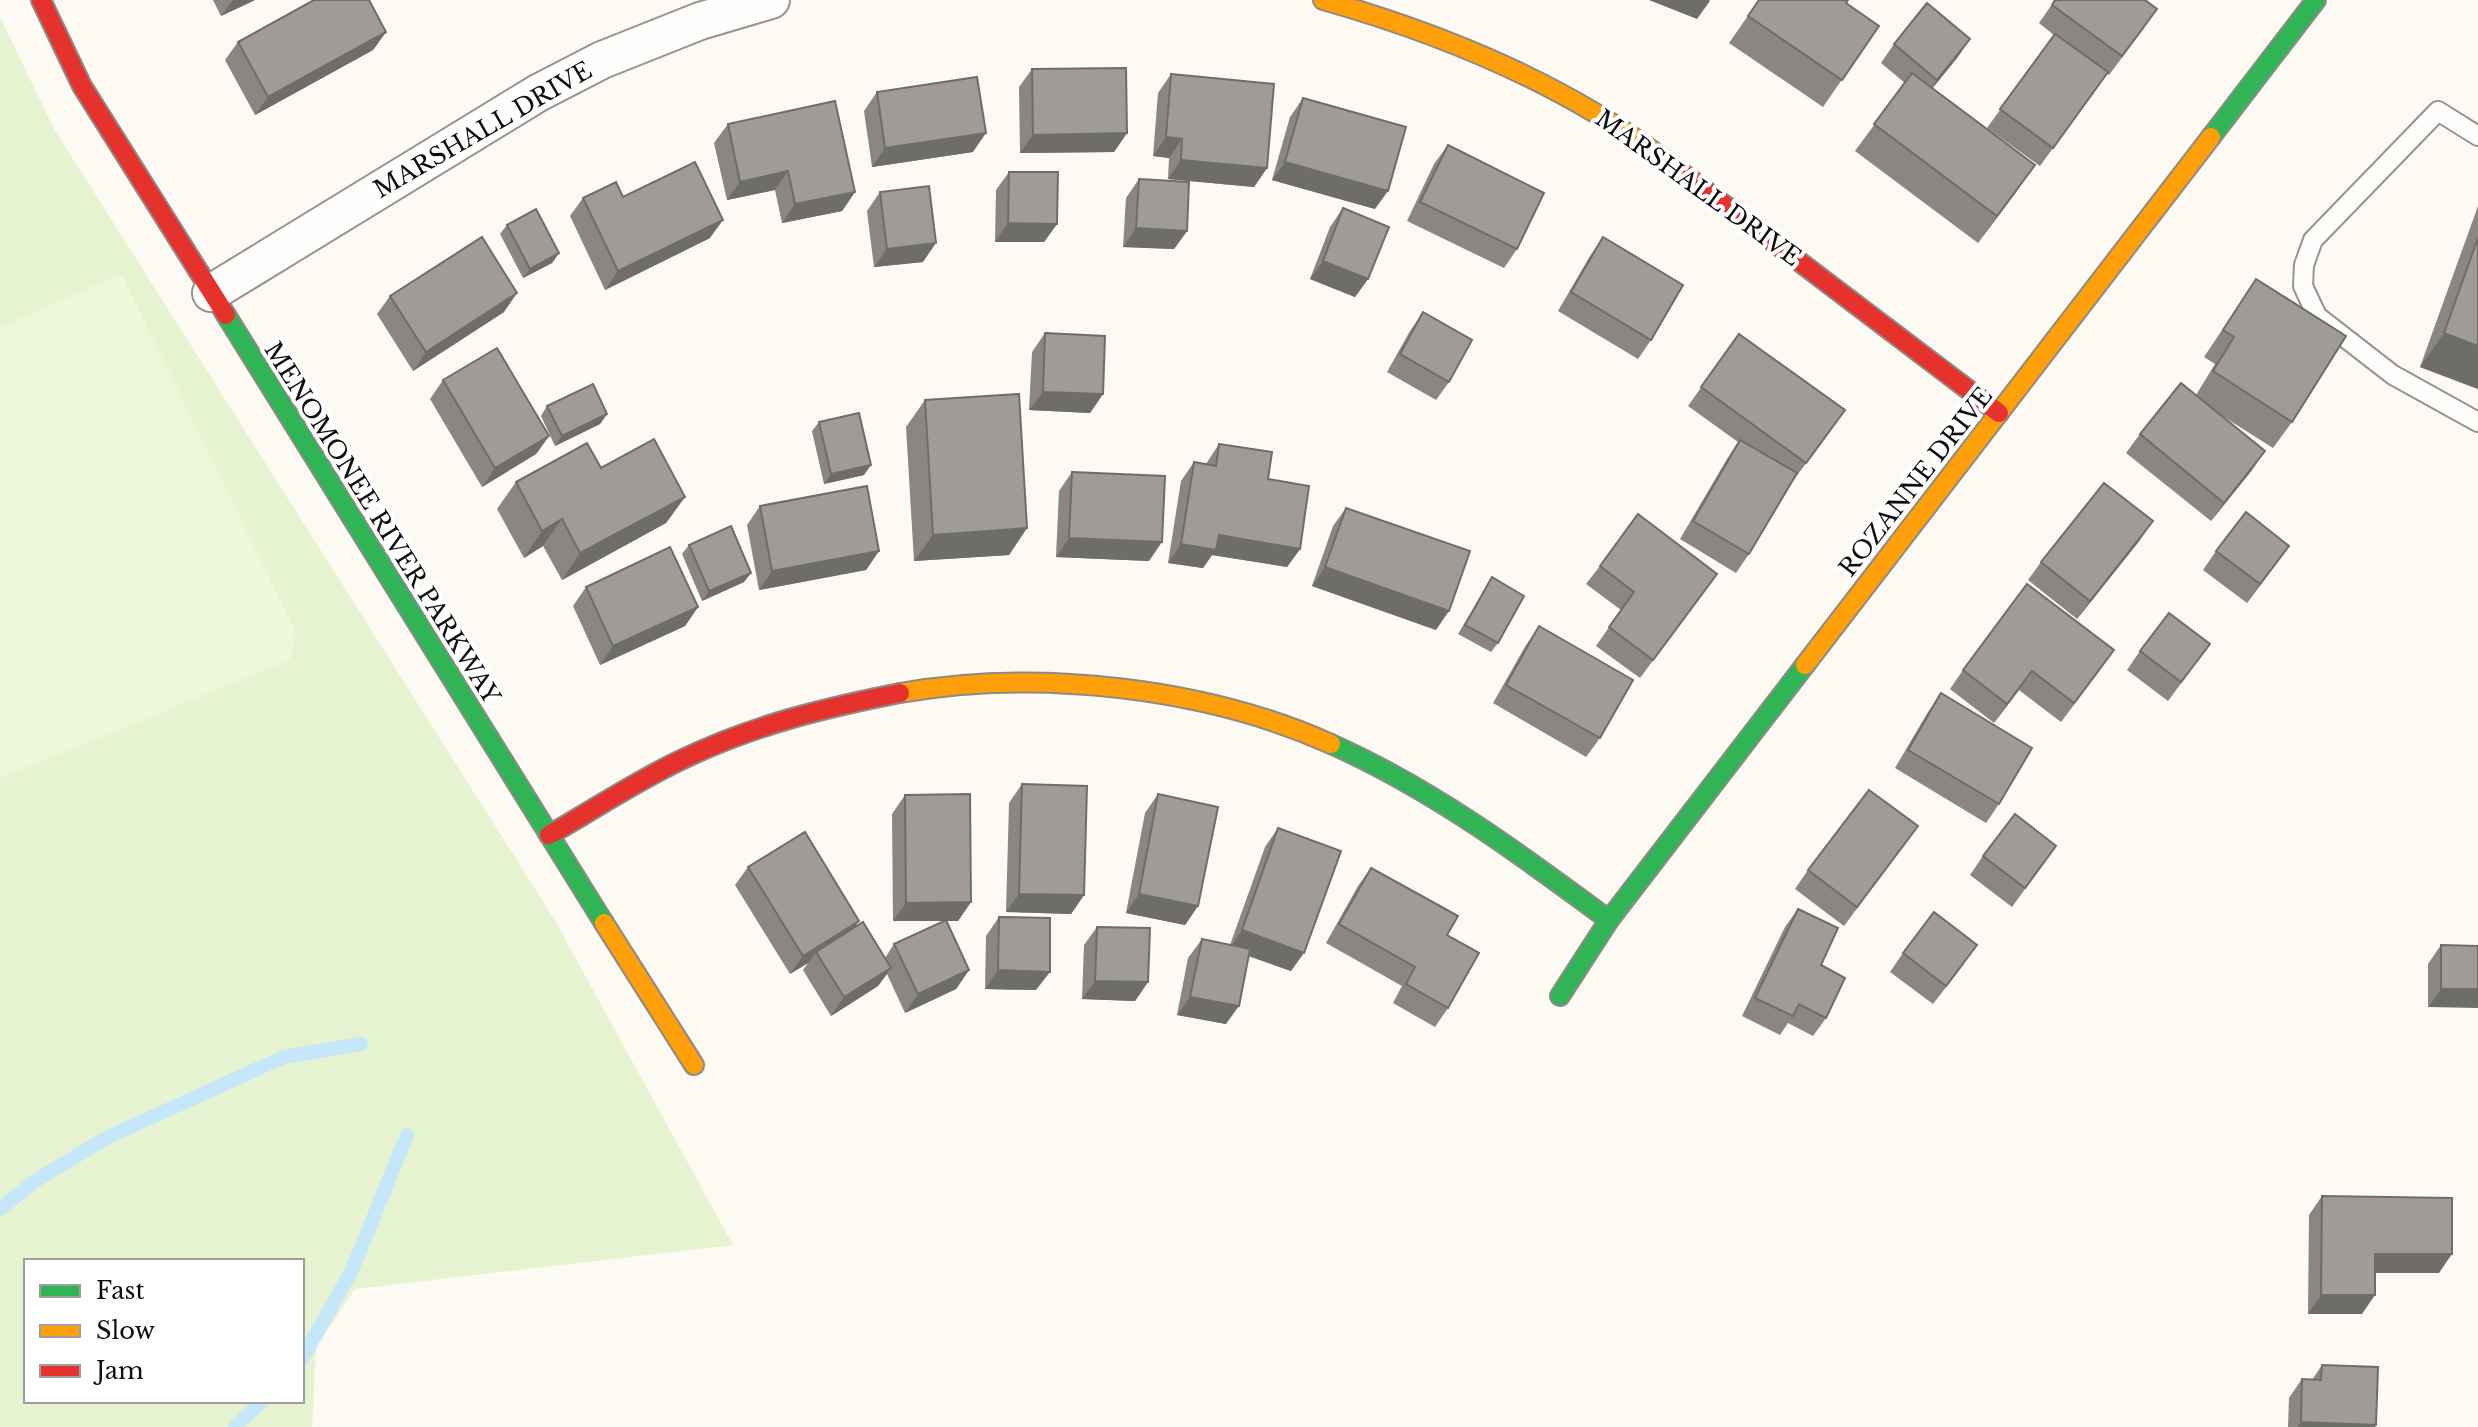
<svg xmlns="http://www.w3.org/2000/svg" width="2478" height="1427" font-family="'Libre Baskerville',serif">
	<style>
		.green { fill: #e5f3d0; fill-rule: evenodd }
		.pitch { fill: #eff7da }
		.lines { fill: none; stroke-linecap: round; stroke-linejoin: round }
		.stream { stroke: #c5e7f9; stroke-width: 14 }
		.lane-casing { stroke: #959491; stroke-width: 22 }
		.street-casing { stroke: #959491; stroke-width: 40 }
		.fast-casing { stroke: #8c8b87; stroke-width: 22 }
		.slow-casing { stroke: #8c8b87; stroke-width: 22 }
		.jam-casing { stroke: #8c8b87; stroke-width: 22 }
		.lane { stroke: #fffefd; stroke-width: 18 }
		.street { stroke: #fffefd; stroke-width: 36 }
		.fast { stroke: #30b455; stroke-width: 18 }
		.slow { stroke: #ff9f0a; stroke-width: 18 }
		.jam { stroke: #e5322d; stroke-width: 18 }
		.wall { fill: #898683 }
		.shaded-wall { fill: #6f6d6a }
		.building { fill: #9f9c98; stroke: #6f6d6a; stroke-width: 2 }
		.labels { text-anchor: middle; stroke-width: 8; stroke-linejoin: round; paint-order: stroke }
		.street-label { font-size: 24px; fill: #0e0e0e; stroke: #fff }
	</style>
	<rect width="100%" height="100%" fill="#fcfaf2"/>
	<path class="green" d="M0 17 54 129 554 919 733 1245 355 1289 316 1347 312 1427H0ZM26 1261H302V1401H26Z"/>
	<polygon class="pitch" points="121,274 296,632 290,660 0,778 0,328"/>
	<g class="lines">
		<g class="stream">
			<polyline points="0,1209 35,1181 108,1137 284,1057 361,1044"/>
			<polyline points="302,1359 352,1270 407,1135"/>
			<polyline points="235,1427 262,1401"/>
		</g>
		<defs>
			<polyline id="lane" points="2478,136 2438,111 2313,240 2304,265 2303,286 2317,316 2393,375 2478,422"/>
			<polyline id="street" points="211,293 538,93 602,60 700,21 771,0"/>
			<g id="fast">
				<polyline points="2211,137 2316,0"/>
				<path d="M226 315C353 517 477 721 604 923"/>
				<path d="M1331 744C1432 789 1520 854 1609 920"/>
				<polyline points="1560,996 1609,920 1805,665"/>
			</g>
			<g id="slow">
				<path d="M1323 0C1443 34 1564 84 1664 159"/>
				<polyline points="1805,665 2211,137"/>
				<path d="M900 693C1037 669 1204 687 1331 744"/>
				<polyline points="604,923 694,1065"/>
			</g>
			<g id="jam">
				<polyline points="41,0 82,86 226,315"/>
				<polyline points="1664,159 1999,413"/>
				<path d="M549 835C593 810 636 781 683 759 754 725 824 708 900 693"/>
			</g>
		</defs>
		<use href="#lane" class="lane-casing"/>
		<use href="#street" class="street-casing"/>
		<use href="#fast" class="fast-casing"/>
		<use href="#slow" class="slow-casing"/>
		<use href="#jam" class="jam-casing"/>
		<use href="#lane" class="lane"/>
		<use href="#street" class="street"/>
		<use href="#fast" class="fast"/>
		<use href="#slow" class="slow"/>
		<use href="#jam" class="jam"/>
	</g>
	<g class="wall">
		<polygon points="213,0 255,0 221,16"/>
		<polygon points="1759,0 1846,3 1879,26 1823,107 1729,43"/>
		<polygon points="2055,0 2144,28 2109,75 2107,74 2040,166 1987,128 2054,35 2039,23"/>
		<polygon points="386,32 373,50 255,115 225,60 238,42"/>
		<polygon points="1970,39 1957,58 1932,88 2016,192 1978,243 1855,151 1905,83 1881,63 1894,44"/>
		<polygon points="1032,69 1127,133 1114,152 1020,153 1019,87"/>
		<polygon points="1171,74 1267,168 1254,187 1168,179 1169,158 1153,156 1158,93"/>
		<polygon points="877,92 973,152 872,167 864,111"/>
		<polygon points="1303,98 1375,209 1272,180 1290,117"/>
		<polygon points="728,124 855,192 842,211 782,223 775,190 727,200 714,143"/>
		<polygon points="1448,145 1517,249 1504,268 1407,221 1434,164"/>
		<polygon points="1009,172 1057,224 1044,242 995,242 996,190"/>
		<polygon points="1139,179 1187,231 1174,249 1123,247 1126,198"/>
		<polygon points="880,192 923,262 874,267 867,211"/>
		<polygon points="623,197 710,238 605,290 570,216 583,198"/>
		<polygon points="2478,206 2478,389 2420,367"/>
		<polygon points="1343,208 1368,279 1355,297 1310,279 1330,227"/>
		<polygon points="507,225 559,253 552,263 523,278 500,234"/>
		<polygon points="1603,237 1651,340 1638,359 1558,311 1590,256"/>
		<polygon points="2256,279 2292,422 2273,448 2221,415 2252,470 2211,521 2126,453 2140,434 2196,395 2215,364 2204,357"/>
		<polygon points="390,296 504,312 413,371 377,314"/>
		<polygon points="1423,312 1449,382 1436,400 1387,372 1410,331"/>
		<polygon points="1045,333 1103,394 1090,413 1029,410 1032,352"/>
		<polygon points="1739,334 1845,410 1793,481 1792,481 1749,554 1736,573 1680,539 1727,459 1738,442 1688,406"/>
		<polygon points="443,380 549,436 536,454 482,487 430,399"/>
		<polygon points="925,400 1027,528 1009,555 914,561 906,427"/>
		<polygon points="547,406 607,414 600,424 555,446 541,416"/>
		<polygon points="819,422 864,475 824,484 812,431"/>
		<polygon points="1219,444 1268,479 1300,549 1287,567 1212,555 1203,568 1168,563 1181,481 1194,462 1206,464"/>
		<polygon points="601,468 685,497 666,523 562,580 543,546 524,558 497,509 516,482"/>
		<polygon points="1072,472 1149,561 1056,557 1059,491"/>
		<polygon points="760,506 879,551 866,570 759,590 747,525"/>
		<polygon points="1346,508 1436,630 1312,586 1333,526"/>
		<polygon points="2140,540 2077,619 2028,580 2041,562"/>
		<polygon points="689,545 744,582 702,601 682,554"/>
		<polygon points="2289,546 2247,603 2203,570 2216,551"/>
		<polygon points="1600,566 1717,574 1640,678 1596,646 1621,610 1586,584"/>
		<polygon points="1492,577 1498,643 1491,652 1458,634"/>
		<polygon points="586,587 698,607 685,626 600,665 573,606"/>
		<polygon points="1539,626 1600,738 1586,757 1493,703 1526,645"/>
		<polygon points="2210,644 2168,701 2127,670 2140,651"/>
		<polygon points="2101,669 2061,722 2019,690 1994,723 1950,689 1963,670"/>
		<polygon points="1941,693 1999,804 1986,823 1895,768 1928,712"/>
		<polygon points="1022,784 1084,895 1071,914 1006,912 1009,803"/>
		<polygon points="1158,794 1198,906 1185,925 1126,913 1145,813"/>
		<polygon points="905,795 971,902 958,921 946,921 969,970 956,989 905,1013 887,974 878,986 831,1016 803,970 808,963 790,974 735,885 748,867 854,928 885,958 894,944 944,921 893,921 892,814"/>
		<polygon points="1918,826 1844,926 1795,889 1808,870"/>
		<polygon points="1278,828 1291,971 1248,956 1226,1024 1177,1015 1188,958 1202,939 1230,945 1265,847"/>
		<polygon points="2056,846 2012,907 1970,875 1983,856"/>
		<polygon points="1371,868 1447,935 1448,1008 1435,1027 1393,1003 1402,986 1326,943 1358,886"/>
		<polygon points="1798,909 1821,965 1826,1018 1813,1036 1788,1023 1780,1035 1742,1016 1785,927"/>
		<polygon points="999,917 1036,990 985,989 986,936"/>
		<polygon points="1097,927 1148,982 1135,1001 1082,999 1084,945"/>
		<polygon points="2441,945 2478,946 2428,1007 2428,964"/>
		<polygon points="1903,953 1964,964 1933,1004 1890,972"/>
		<polygon points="2322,1196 2439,1273 2375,1273 2362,1314 2308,1314 2309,1215"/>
		<polygon points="2322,1365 2376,1425 2375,1427 2288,1427 2289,1398 2302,1379 2312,1380"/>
	</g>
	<g class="shaded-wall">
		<polygon points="233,0 255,0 221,16"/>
		<polygon points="1649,0 1709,0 1710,1 1697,19"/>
		<polygon points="386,32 373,50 255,115 268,97"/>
		<polygon points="1970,39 1957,58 1924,99 1937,80"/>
		<polygon points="986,133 973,152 872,167 885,148"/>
		<polygon points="1127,133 1114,152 1020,153 1033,135"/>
		<polygon points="1166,137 1182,139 1169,158 1153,156"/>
		<polygon points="1181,160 1267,168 1254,187 1168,179"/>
		<polygon points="1285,162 1388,191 1375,209 1272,180"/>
		<polygon points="2035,165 2016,192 1978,243 1997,216"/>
		<polygon points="788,171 775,190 727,200 740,182"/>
		<polygon points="855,192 842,211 782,223 795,204"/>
		<polygon points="723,220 710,238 605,290 618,271"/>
		<polygon points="1008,223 1057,224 1044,242 995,242"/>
		<polygon points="1136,228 1187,231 1174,249 1123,247"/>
		<polygon points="936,243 923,262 874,267 887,249"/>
		<polygon points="559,253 552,263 523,278 530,269"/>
		<polygon points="1323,261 1368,279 1355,297 1310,279"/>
		<polygon points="517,293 504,312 413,371 426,352"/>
		<polygon points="2444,333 2478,346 2478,389 2420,367"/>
		<polygon points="1043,392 1103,394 1090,413 1029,410"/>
		<polygon points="607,414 600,424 555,446 562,436"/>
		<polygon points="549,436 536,454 482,487 495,468"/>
		<polygon points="2265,451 2252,470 2211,521 2224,503"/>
		<polygon points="871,465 864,475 824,484 831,474"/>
		<polygon points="685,497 666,523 562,580 580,553"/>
		<polygon points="562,519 543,546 524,558 542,531"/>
		<polygon points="2153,521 2140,540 2077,619 2090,601"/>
		<polygon points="1027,528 1009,555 914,561 933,535"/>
		<polygon points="1219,535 1300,549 1287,567 1212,555 1203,568 1168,563 1181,544"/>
		<polygon points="1069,538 1162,542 1149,561 1056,557"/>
		<polygon points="2289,546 2276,564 2247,603 2260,584"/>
		<polygon points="879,551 866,570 759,590 772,571"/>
		<polygon points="1325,567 1449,611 1436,630 1312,586"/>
		<polygon points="751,573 744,582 702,601 709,591"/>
		<polygon points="698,607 685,626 600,665 613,646"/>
		<polygon points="2032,671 2019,690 1994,723 2007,704"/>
		<polygon points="1019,894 1084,895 1071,914 1006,912"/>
		<polygon points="1139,894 1198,906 1185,925 1126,913"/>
		<polygon points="971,902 958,921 893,921 906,903"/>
		<polygon points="859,921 846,940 816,952 808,963 790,974 803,956"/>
		<polygon points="1242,930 1304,953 1291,971 1229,949"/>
		<polygon points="891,968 878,986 831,1016 844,997"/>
		<polygon points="969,970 956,989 905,1013 918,994"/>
		<polygon points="998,970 1050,972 1036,990 985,989"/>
		<polygon points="1095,981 1148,982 1135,1001 1082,999"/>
		<polygon points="2441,989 2478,989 2478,1008 2428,1007"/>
		<polygon points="1190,997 1239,1006 1226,1024 1177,1015"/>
		<polygon points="2375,1254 2452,1254 2439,1273 2362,1273"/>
		<polygon points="2321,1295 2375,1295 2362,1314 2308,1314"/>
		<polygon points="2301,1422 2376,1425 2375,1427 2297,1427"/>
	</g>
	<g class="building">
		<polygon points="314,0 369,0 386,32 268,97 238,42"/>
		<polygon points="1759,0 1848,0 1846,3 1879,26 1842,80 1748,16"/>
		<polygon points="2055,0 2145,0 2157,9 2122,56 2052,5"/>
		<polygon points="1927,3 1970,39 1937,80 1894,44"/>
		<polygon points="2055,34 2108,72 2053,148 2000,109"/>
		<polygon points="1126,68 1127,133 1033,135 1032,69"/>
		<polygon points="1912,73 2035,165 1997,216 1874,124"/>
		<polygon points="1171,74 1274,84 1267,168 1181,160 1182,139 1166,137"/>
		<polygon points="977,77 986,133 885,148 877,92"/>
		<polygon points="1303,98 1406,127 1388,191 1285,162"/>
		<polygon points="835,101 855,192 795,204 788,171 740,182 728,124"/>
		<polygon points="1448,145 1544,193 1517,249 1420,202"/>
		<polygon points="695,162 723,220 618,271 583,198 616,182 623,197"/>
		<polygon points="1009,172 1058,172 1057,224 1008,223"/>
		<polygon points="1139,179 1189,182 1187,231 1136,228"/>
		<polygon points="929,186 936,243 887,249 880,192"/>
		<polygon points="1343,208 1389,227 1368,279 1323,261"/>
		<polygon points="536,209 559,253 530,269 507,225"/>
		<polygon points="482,237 517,293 426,352 390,296"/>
		<polygon points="1603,237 1683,285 1651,340 1571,292"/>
		<polygon points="2478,238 2478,346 2444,333"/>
		<polygon points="2256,279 2346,336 2292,422 2213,371 2234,337 2223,330"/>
		<polygon points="1423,312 1472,340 1449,382 1400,354"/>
		<polygon points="1045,333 1105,336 1103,394 1043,392"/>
		<polygon points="1739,334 1845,410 1806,463 1701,387"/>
		<polygon points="497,348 549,436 495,468 443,380"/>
		<polygon points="2181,383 2265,451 2224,503 2140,434"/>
		<polygon points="593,384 607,414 562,436 547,406"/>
		<polygon points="1019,394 1027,528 933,535 925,400"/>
		<polygon points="859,413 871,465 831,474 819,422"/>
		<polygon points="654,439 685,497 580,553 562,519 542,531 516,482 587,443 601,468"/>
		<polygon points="1740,440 1797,473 1749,554 1693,521"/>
		<polygon points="1219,444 1272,452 1268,479 1309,486 1300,549 1219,535 1216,550 1181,544 1194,462 1216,466"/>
		<polygon points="1072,472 1165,476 1162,542 1069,538"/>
		<polygon points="2104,483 2153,521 2090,601 2041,562"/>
		<polygon points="867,486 879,551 772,571 760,506"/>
		<polygon points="1346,508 1470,551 1449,611 1325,567"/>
		<polygon points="2246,512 2289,546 2260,584 2216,551"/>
		<polygon points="1638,514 1717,574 1653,660 1609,627 1634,592 1600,566"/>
		<polygon points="731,526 751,573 709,591 689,545"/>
		<polygon points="670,547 698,607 613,646 586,587"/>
		<polygon points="1492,577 1524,596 1498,643 1465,625"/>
		<polygon points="2027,584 2114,650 2074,703 2032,671 2007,704 1963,670"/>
		<polygon points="2169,613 2210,644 2181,682 2140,651"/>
		<polygon points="1539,626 1633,680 1600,738 1506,685"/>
		<polygon points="1941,693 2032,748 1999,804 1908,750"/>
		<polygon points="1022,784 1087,786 1084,895 1019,894"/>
		<polygon points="1869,790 1918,826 1857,907 1808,870"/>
		<polygon points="970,794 971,902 906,903 905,795"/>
		<polygon points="1158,794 1218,807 1198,906 1139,894"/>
		<polygon points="2015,814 2056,846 2025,888 1983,856"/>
		<polygon points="1278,828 1341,851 1304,953 1242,930"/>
		<polygon points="805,832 859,921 803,956 748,867"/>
		<polygon points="1371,868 1458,916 1447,935 1479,953 1448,1008 1406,984 1415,967 1339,924"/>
		<polygon points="1798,909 1838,928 1821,965 1845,978 1826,1018 1799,1004 1793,1016 1755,998"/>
		<polygon points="1934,912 1977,945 1946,986 1903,953"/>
		<polygon points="999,917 1050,918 1050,972 998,970"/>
		<polygon points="946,920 969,970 918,994 894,944"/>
		<polygon points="863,922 891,968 844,997 816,952"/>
		<polygon points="1097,927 1150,928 1148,982 1095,981"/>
		<polygon points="1202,939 1250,949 1239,1006 1190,997"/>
		<polygon points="2441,945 2478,946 2478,989 2441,989"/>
		<polygon points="2322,1196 2452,1198 2452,1254 2375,1254 2375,1295 2321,1295"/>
		<polygon points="2322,1365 2378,1367 2376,1425 2301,1422 2302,1379 2321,1380"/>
	</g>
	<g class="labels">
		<g class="street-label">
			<text transform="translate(483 130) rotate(-30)" y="8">MARSHALL DRIVE</text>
			<text transform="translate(1698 188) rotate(36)" y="8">MARSHALL DRIVE</text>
			<text transform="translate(1916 482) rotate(-52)" y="8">ROZANNE DRIVE</text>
			<text transform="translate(382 523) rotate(58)" y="8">MENOMONEE RIVER PARKWAY</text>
		</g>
	</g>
	<rect x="24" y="1259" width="280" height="144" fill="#ffffff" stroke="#9f9f9f" stroke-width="2"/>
	<rect x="40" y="1285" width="40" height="12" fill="#30b455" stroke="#9f9f9f" stroke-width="2"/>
	<text x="96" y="1299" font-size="24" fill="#0e0e0e">Fast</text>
	<rect x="40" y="1325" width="40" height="12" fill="#ff9f0a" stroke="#9f9f9f" stroke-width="2"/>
	<text x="96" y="1339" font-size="24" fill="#0e0e0e">Slow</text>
	<rect x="40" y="1365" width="40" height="12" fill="#e5322d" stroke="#9f9f9f" stroke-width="2"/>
	<text x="96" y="1379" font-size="24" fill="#0e0e0e">Jam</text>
</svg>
